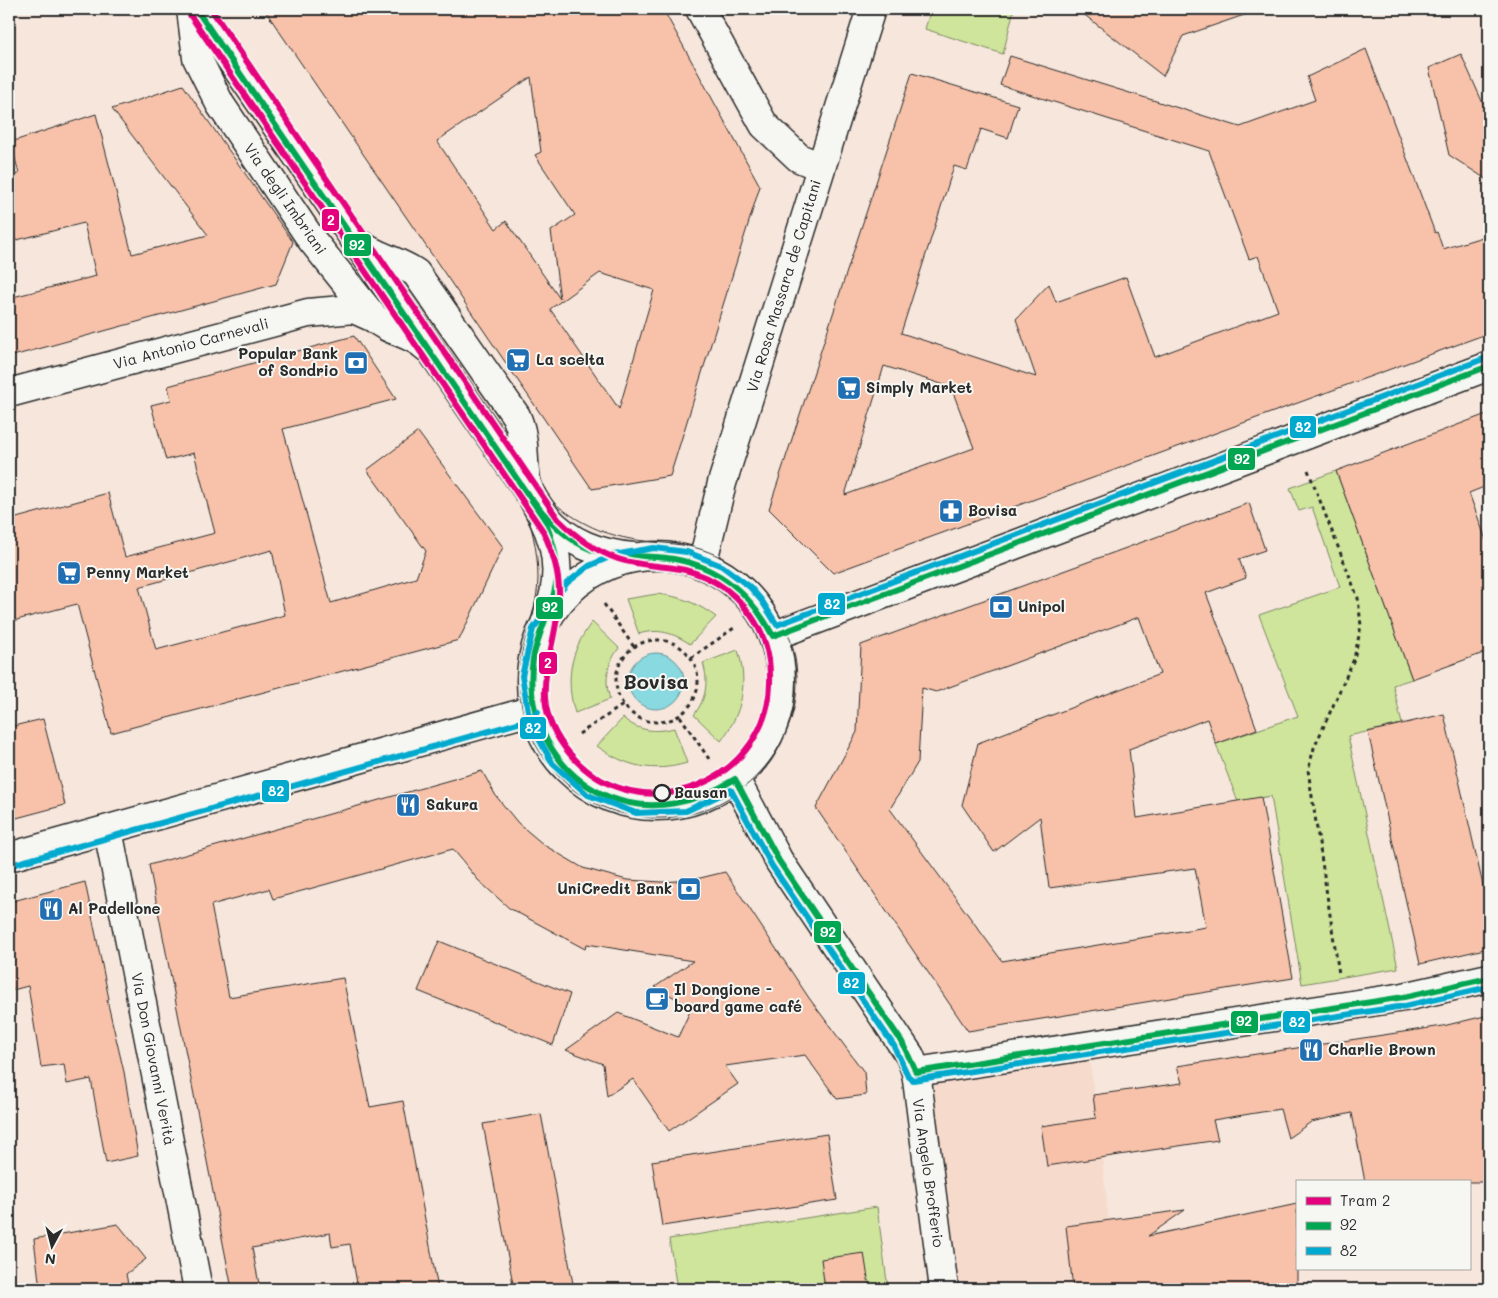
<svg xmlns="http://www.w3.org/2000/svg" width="1498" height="1298" font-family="Mali,sans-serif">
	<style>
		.built { fill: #f6dbcd }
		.green { fill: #cee59b; stroke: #7c8863 }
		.water { fill: #88d9e0; stroke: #639398 }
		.building { fill: #f7c2a9; stroke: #2b2b2b; fill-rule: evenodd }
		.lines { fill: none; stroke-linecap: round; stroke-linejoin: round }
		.minor-casing { stroke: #2b2b2b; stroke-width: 31 }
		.tertiary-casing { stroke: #2b2b2b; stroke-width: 31 }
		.path { stroke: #2b2b2b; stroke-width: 3; stroke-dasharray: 4 4; stroke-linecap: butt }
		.minor { stroke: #f6f6f2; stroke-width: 28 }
		.tertiary { stroke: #f6f6f2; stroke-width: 28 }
		.tram { stroke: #2b2b2b; stroke-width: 1 }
		.bus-1-casing { stroke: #f6f6f2; stroke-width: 10 }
		.bus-2-casing { stroke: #f6f6f2; stroke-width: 10 }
		.bus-1 { stroke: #00a651; stroke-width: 6 }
		.bus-2 { stroke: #00a9ce; stroke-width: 6 }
		.tram-1-casing { stroke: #f6f6f2; stroke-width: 10 }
		.tram-1 { stroke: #e5007d; stroke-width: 6 }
		.stop-dot { fill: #f6f6f2; stroke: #2b2b2b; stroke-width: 2.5 }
		.labels { text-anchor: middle; stroke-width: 4; stroke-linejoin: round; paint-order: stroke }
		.street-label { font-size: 15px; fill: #2b2b2b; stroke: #f6f6f2 }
		.poi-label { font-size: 15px; font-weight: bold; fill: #2b2b2b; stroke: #f6f6f2; text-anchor: start }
		.stop-label { font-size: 15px; font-weight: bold; fill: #2b2b2b; stroke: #f6f6f2; text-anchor: start }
		.district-label { font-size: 20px; font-weight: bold; fill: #2b2b2b; stroke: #f6f6f2 }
		.line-badge { stroke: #f6f6f2; stroke-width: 2 }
		.badge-label { font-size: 14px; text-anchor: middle; font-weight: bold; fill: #fff }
	</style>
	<rect width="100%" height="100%" fill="#f6e6dc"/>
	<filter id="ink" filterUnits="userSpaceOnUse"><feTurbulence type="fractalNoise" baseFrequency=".02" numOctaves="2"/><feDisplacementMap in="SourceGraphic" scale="10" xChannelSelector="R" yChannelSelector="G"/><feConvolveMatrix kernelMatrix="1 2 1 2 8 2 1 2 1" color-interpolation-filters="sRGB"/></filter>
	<g filter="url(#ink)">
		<polygon class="built" points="1088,1046 1102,1157 1116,1289 946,1289 921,1115 932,1071"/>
		<g class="green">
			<polygon points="931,9 1014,9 1003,54 925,29"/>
			<polygon points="1336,471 1412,679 1393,685 1402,724 1348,736 1398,968 1302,984 1271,796 1238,802 1216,744 1298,716 1259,615 1340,587 1312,507 1299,511 1290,488"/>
			<path d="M657 594C680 596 697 603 716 617L690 644C674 633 658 628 639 634L626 599Z"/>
			<path d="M592 622 619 648C607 664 604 680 610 699L575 713C565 679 570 651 592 622Z"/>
			<path d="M738 650C748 684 743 712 721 741L694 715C706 699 709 682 703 663Z"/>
			<path d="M623 718C638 731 655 733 674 728L687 763C653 773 626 767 597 746Z"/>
			<polygon points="877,1207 888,1289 677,1289 669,1239"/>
		</g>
		<circle class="water" cx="656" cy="681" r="28"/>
		<g class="building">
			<path d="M264 9H663L760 186 670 476 592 489ZM531 77 541 152 535 155 575 215 551 231 560 299 506 221 496 229 437 141ZM600 273 654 290 619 409 550 309Z"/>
			<polygon points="1077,9 1246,9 1247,14 1183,36 1163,76"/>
			<path d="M1366 49 1435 233 1437 232 1443 249 1489 235V333L833 573 769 509 912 73 1018 105 1008 138 981 129 967 170 954 166 901 333 1036 377 1016 319 1049 284 1056 302 1126 277 1155 357 1278 311 1258 256 1249 259 1209 151 1000 85 1010 56 1240 127 1315 100 1307 77ZM884 366 951 387 974 448 845 495Z"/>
			<polygon points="1461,54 1489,117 1489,181 1449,155 1429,68"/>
			<polygon points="183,85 293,242 276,284 9,357 9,298 96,276 84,223 9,242 9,175 19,174 11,142 96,114 132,254 208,235 112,109"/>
			<path d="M354 336 396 399 283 429 331 603 416 578 426 551 367 470 418 432 503 547 459 640 111 733 77 604 9 622V520L108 493 125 557 215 533 194 453 166 460 151 405 171 400 168 386ZM272 550 285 615 156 650 139 587Z"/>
			<polygon points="1489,413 1489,485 1469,493 1489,548 1489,651 1412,679 1336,471"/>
			<path d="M1249 503 1265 550 1239 559 1246 578 1206 593 1257 729 1216 744 1207 719 1129 749 1137 818 1261 797 1293 978 968 1031 816 808 857 732 861 645ZM1139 617 1160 674 978 743 962 805 994 852 1040 817 1049 888 1195 868 1206 927 1002 961 890 809 918 762 922 688 936 692Z"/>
			<polygon points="1444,714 1484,890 1489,889 1489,948 1420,964 1368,732"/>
			<polygon points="43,719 65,805 9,820 9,727"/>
			<polygon points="482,771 496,796 518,823 544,845 583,868 627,880 662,882 692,880 725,872 809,998 864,1072 866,1095 837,1099 805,1055 725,1066 738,1084 669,1131 633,1079 607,1096 603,1064 566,1050 618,1013 678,1037 692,1007 655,987 693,961 587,944 585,949 509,908 478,880 453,849 273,899 269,889 211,905 229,997 343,978 370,1107 403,1101 438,1289 358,1289 350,1244 332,1247 330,1233 252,1248 260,1289 232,1289 149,865"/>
			<polygon points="85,882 109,999 107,1000 124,1072 138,1156 106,1163 91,1079 67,1084 64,1064 41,1067 28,986 9,991 9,902"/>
			<polygon points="439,941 570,994 553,1045 418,991"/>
			<polygon points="1489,1015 1489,1182 1365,1182 1352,1113 1311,1122 1288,1138 1280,1109 1213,1120 1218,1140 1047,1166 1041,1126 1096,1118 1093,1095 1182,1083 1177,1066 1443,1026"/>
			<polygon points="541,1114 574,1289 514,1289 483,1124"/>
			<polygon points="827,1134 837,1200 662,1226 652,1161"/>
			<polygon points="1297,1204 1297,1289 1073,1289 1066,1226 1185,1210 1148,1236"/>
			<polygon points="118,1224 146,1259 126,1274 129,1289 40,1289 34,1239"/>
			<polygon points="864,1253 869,1285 825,1289 821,1259"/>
		</g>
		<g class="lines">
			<defs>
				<g id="minor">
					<polyline points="700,9 764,125 799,158 821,167"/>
					<polyline points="9,393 308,313 354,309 374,318"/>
					<polyline points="702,565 722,483 871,9"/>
					<polyline points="108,830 198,1289"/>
					<polyline points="9,857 523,713 533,705"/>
				</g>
				<g id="tertiary">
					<path d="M191 9 197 58 220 104 311 239 374 318C389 332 412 333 426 347"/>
					<path d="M196 9 545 516C569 543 598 554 634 557"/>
					<path d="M358 243C376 257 397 260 416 273L516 416C526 438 522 457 526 480 529 494 537 505 543 518 559 549 561 581 548 614"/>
					<circle cx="656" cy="681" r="125"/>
					<polyline points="773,636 1489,366"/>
					<polyline points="735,779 779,861 910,1056 916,1072 944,1289"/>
					<polyline points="916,1072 1404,997 1489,978"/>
				</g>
			</defs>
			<use href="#minor" class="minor-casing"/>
			<use href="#tertiary" class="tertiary-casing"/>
			<g class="path">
				<polyline points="1308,470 1358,598 1361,626 1354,659 1314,748 1308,770 1339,974"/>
				<polyline points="604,604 634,647"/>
				<circle cx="657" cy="681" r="41"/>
				<polyline points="691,658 734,628"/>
				<polyline points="680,716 709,759"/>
				<polyline points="579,734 623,705"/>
			</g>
			<use href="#minor" class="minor"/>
			<use href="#tertiary" class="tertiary"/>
			<path class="tram" d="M521 496C531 523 538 549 538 578 538 608 524 634 520 664 513 723 548 784 603 807 729 859 852 717 771 602 751 572 718 550 682 545 660 542 636 542 614 535 584 527 558 508 536 487"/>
			<defs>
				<g id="bus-1">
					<path d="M196 9 543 517C551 535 558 555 557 575 555 605 538 630 533 659 524 716 555 775 609 797 652 814 697 803 735 779L779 861 902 1042 916 1072 1404 997 1489 978"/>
					<path d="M532 499C548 521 567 540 592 550 613 557 635 556 656 557 711 560 748 589 773 636L1489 366"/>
				</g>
				<g id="bus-2">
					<polyline points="1486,358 777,625 762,601 750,587 722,566 687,552 654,548 614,555 589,566 567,583 533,629 522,676 530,723 553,764 588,795 636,813 686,811 731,790 772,866 894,1046 908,1076 913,1080 1405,1006 1489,987"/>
					<polyline points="11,865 525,721 538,712"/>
				</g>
			</defs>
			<use href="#bus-1" class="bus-1-casing"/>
			<use href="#bus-2" class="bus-2-casing"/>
			<use href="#bus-1" class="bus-1"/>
			<use href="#bus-2" class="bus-2"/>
			<defs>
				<path id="tram-1" d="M186 9 543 531C553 552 560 573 559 597 557 657 522 697 570 754 640 836 774 782 770 675 770 653 763 632 750 614 732 589 705 572 674 568 655 565 636 565 618 559 595 551 575 536 558 519L211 9"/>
			</defs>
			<use href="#tram-1" class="tram-1-casing"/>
			<use href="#tram-1" class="tram-1"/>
		</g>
	</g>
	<defs>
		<symbol id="supermarket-square" viewBox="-11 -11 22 22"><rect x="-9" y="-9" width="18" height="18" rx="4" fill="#1f6fb2" stroke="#f6f6f2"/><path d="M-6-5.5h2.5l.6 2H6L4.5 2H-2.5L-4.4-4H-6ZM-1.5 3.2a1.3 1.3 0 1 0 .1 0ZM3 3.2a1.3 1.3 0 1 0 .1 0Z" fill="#fff"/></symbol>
		<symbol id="bank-square" viewBox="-11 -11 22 22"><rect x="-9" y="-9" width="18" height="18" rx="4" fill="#1f6fb2" stroke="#f6f6f2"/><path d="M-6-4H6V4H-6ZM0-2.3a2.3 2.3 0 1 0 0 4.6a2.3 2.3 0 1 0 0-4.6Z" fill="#fff"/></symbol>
		<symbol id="pharmacy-square" viewBox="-11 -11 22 22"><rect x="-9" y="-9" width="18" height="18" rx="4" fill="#1f6fb2" stroke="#f6f6f2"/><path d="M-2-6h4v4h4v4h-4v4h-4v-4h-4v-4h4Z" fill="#fff"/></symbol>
		<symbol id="restaurant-square" viewBox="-11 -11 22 22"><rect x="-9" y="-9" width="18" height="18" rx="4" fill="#1f6fb2" stroke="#f6f6f2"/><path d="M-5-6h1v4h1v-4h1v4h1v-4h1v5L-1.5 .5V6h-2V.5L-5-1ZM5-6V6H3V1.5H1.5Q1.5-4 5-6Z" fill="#fff"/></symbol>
		<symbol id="cafe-square" viewBox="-11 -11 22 22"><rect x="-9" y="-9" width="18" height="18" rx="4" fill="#1f6fb2" stroke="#f6f6f2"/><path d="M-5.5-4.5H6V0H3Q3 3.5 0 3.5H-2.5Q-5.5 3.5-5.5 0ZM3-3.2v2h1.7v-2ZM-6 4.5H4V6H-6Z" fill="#fff"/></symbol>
	</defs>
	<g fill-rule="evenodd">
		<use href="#supermarket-square" x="504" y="346" width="28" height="28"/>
		<use href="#bank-square" x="342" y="349" width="28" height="28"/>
		<use href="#supermarket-square" x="835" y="374" width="28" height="28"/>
		<use href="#pharmacy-square" x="937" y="497" width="28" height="28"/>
		<use href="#supermarket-square" x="55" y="559" width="28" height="28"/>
		<use href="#bank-square" x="987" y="593" width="28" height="28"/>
		<use href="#restaurant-square" x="394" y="791" width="28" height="28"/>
		<use href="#bank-square" x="675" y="875" width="28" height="28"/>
		<use href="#restaurant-square" x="37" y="895" width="28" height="28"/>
		<use href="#cafe-square" x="643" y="985" width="28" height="28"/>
		<use href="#restaurant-square" x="1297" y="1036" width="28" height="28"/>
	</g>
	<circle class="stop-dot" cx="662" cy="793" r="8"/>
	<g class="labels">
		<g class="street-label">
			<text transform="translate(285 199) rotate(55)" y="5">Via degli Imbriani</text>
			<text transform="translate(784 286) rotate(-73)" y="5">Via Rosa Massara de Capitani</text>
			<text transform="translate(191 344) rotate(-15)" y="5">Via Antonio Carnevali</text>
			<text transform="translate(153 1059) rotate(79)" y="5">Via Don Giovanni Verità</text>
			<text transform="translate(928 1173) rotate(82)" y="5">Via Angelo Brofferio</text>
		</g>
		<g class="poi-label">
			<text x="338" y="359" text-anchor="end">Popular Bank<tspan x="338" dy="17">of Sondrio</tspan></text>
			<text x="536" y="365">La scelta</text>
			<text x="866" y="393">Simply Market</text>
			<text x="968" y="516">Bovisa</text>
			<text x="86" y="578">Penny Market</text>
			<text x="1018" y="612">Unipol</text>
			<text x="426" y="810">Sakura</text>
			<text x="672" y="894" text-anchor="end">UniCredit Bank</text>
			<text x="68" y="914">Al Padellone</text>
			<text x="674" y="995">Il Dongione -<tspan x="674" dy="17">board game café</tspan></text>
			<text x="1328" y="1055">Charlie Brown</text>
		</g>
		<g class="stop-label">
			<text x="674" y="798">Bausan</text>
		</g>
		<g class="district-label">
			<text x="656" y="689">Bovisa</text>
		</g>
	</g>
	<g class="line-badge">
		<rect x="321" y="208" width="19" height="24" rx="5" fill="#e5007d"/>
		<rect x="343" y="233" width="29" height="24" rx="5" fill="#00a651"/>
		<rect x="1289" y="415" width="28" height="24" rx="5" fill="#00a9ce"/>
		<rect x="1227" y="447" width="29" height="24" rx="5" fill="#00a651"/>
		<rect x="817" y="592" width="29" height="24" rx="5" fill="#00a9ce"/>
		<rect x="535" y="596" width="29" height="24" rx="5" fill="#00a651"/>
		<rect x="538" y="651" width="20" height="24" rx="5" fill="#e5007d"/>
		<rect x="519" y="716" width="28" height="24" rx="5" fill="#00a9ce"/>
		<rect x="261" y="779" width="29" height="24" rx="5" fill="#00a9ce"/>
		<rect x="813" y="920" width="29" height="24" rx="5" fill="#00a651"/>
		<rect x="837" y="971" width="29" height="24" rx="5" fill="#00a9ce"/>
		<rect x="1230" y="1010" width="29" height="24" rx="5" fill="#00a651"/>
		<rect x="1282" y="1010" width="29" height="24" rx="5" fill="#00a9ce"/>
	</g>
	<g class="badge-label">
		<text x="331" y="225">2</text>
		<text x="357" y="250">92</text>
		<text x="1303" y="432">82</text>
		<text x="1242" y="464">92</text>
		<text x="832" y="609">82</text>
		<text x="550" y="612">92</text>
		<text x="548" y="668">2</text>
		<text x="533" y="733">82</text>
		<text x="276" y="796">82</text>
		<text x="828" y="937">92</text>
		<text x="851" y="988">82</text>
		<text x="1244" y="1026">92</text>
		<text x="1297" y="1027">82</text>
	</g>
	<rect width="1498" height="1298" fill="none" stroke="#f6f6f2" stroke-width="30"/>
	<rect x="15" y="15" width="1468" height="1268" fill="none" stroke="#2b2b2b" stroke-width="2" filter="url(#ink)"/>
	<rect x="1296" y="1180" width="175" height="90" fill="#f6f6f2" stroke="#a5a5a2"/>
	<rect x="1306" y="1197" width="25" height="8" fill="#e5007d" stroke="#a5a5a2"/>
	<text x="1340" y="1206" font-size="15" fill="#2b2b2b">Tram 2</text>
	<rect x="1306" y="1222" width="25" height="8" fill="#00a651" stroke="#a5a5a2"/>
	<text x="1340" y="1230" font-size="15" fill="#2b2b2b">92</text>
	<rect x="1306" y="1247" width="25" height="8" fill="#00a9ce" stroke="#a5a5a2"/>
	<text x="1340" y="1256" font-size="15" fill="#2b2b2b">82</text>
	<g transform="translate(52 1246) rotate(187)" stroke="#f6f6f2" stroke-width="4" paint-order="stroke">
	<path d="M0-4L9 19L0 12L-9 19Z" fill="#2b2b2b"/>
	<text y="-8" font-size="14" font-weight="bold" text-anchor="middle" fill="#2b2b2b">N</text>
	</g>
</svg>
